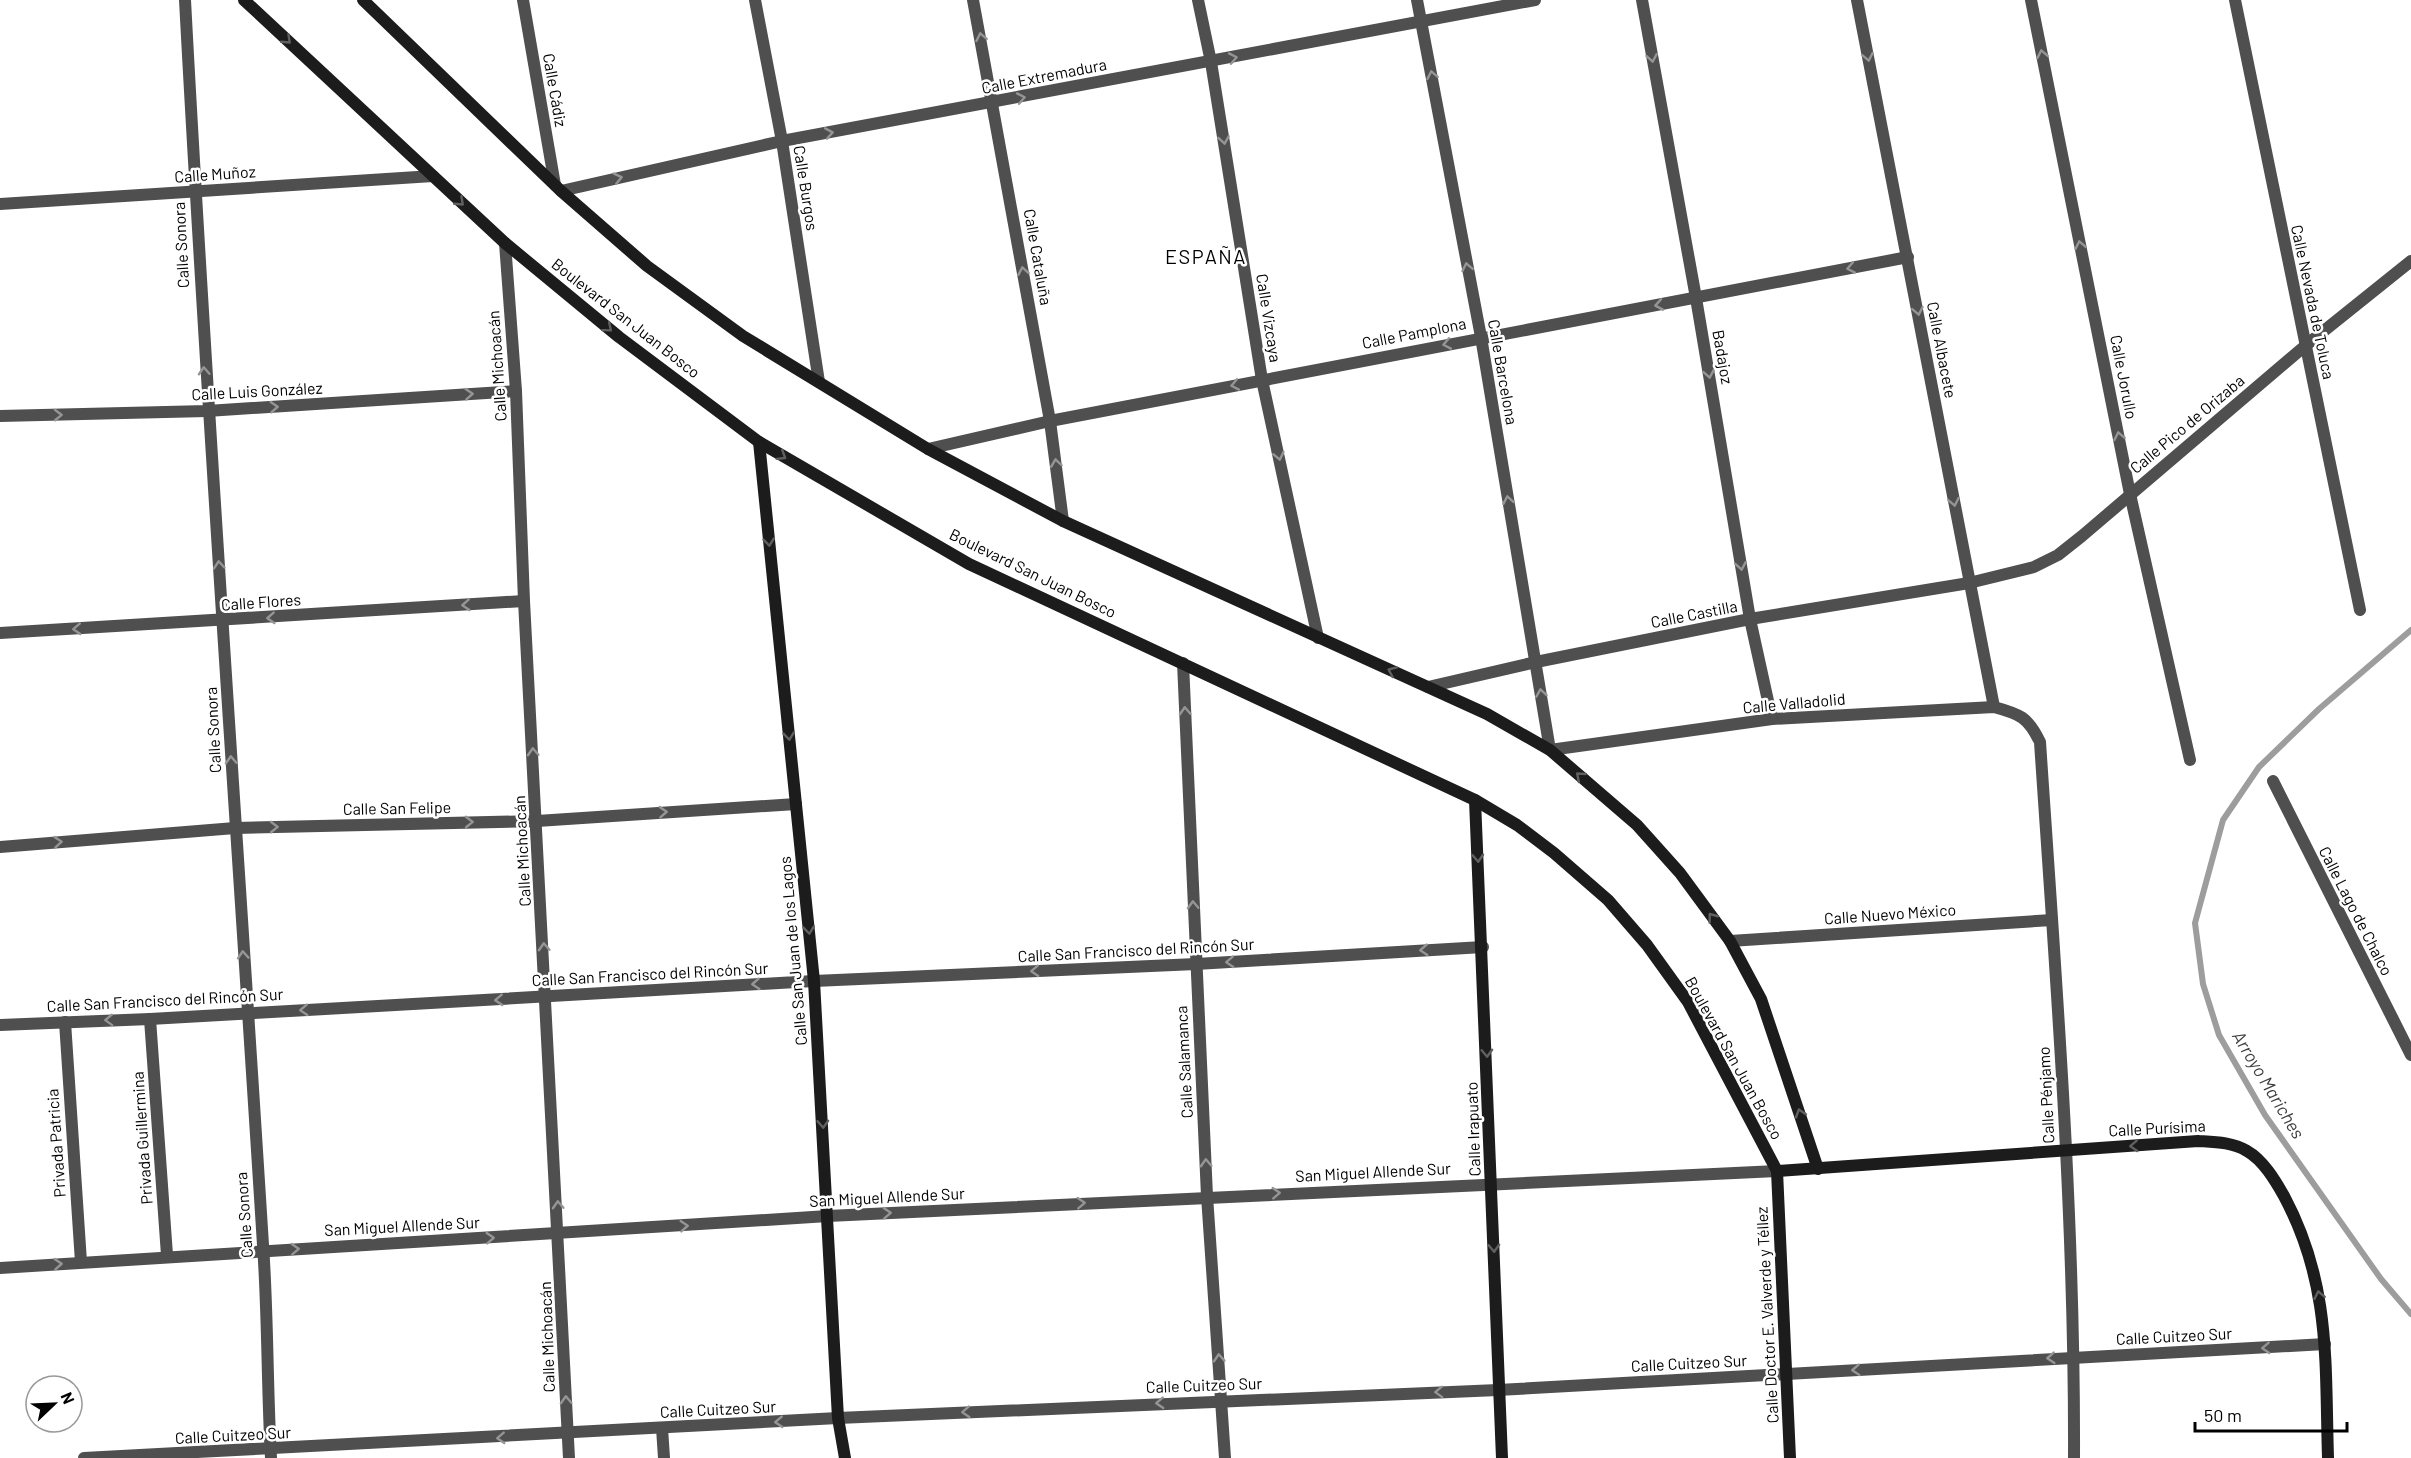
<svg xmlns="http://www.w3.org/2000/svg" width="2411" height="1458" font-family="Barlow,sans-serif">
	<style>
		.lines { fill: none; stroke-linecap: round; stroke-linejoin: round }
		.stream { stroke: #9d9d9d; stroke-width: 6 }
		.street { stroke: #4f4f4f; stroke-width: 12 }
		.secondary { stroke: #1c1c1c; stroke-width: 12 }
		.oneway { stroke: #959595 }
		.oneway2 { stroke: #606060 }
		.labels { text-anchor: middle; stroke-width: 5; stroke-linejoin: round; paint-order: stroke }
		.street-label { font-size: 16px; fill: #000; stroke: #fff }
		.water-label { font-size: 18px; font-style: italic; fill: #3e3e3e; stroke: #fff }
		.quarter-label { font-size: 20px; letter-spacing: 1.5px; fill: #000; stroke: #fff }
	</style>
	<rect width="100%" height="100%" fill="#fff"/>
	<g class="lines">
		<polyline class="stream" points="2411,630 2319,709 2259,767 2223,820 2195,923 2203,984 2219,1035 2265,1115 2381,1279 2411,1314"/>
		<g class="street">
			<path d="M185 0C207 415 237 830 263 1245 268 1316 267 1387 271 1458"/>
			<polyline points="523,0 555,185"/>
			<polyline points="755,0 782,141 819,382"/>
			<polyline points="973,0 1050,421 1063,521"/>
			<polyline points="1198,0 1211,62 1262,380 1318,638"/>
			<path d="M1417 0 1481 337 1550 750 1772 719 1994 707C2020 714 2028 717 2040 742 2056 980 2075 1219 2074 1458"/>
			<polyline points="1642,0 1696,298 1750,619 1772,719"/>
			<polyline points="1857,0 1994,707"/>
			<polyline points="2031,0 2130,494 2190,760"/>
			<polyline points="2235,0 2360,610"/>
			<polyline points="561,191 782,141 1535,0"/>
			<polyline points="0,204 433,176"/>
			<polyline points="505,243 516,391 524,601 569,1458"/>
			<polyline points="0,416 207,411 516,391"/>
			<polyline points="928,449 1050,421 1908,257"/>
			<polyline points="0,633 524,601"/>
			<polyline points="1183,663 1207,1196 1225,1458"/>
			<polyline points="1428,687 1536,662 1750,619 1969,583 2034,567 2058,555 2082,536 2305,346 2411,261"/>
			<polyline points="2273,781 2411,1055"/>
			<polyline points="0,847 235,828 537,821 796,804"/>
			<polyline points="1730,941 2052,920"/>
			<polyline points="150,1019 167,1255"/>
			<polyline points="65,1022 81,1262"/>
			<polyline points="0,1025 150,1019 814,981 1196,964 1483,947"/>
			<polyline points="0,1268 828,1216 1777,1171"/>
			<polyline points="662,1428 664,1458"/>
			<polyline points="84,1458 838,1418 1498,1390 2325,1344"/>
		</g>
		<g class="secondary">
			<polyline points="244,0 505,243 619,337 759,442 969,564 1475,800 1517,825 1554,853 1608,900 1647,945 1688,1002 1777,1171 1790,1458"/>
			<polyline points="363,0 561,191 647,266 743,336 928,449 1063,521 1487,714 1550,750 1637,825 1680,873 1730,941 1761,999 1818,1169"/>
			<polyline points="759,442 814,981 838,1418 845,1458"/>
			<polyline points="1475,800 1502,1458"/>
			<path d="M1777 1171 2198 1141C2214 1142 2232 1142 2247 1151 2263 1160 2275 1180 2284 1196 2331 1284 2325 1362 2328 1458"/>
		</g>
	</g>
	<defs><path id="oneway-chevron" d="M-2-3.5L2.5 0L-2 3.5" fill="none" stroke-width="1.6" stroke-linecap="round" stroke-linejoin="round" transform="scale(1.5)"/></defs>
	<g class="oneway">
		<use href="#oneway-chevron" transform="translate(981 37) rotate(-101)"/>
		<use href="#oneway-chevron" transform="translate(2042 54) rotate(-101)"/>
		<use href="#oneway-chevron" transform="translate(1868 57) rotate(79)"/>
		<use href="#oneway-chevron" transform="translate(1233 58) rotate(-11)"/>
		<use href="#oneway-chevron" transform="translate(1652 58) rotate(80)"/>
		<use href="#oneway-chevron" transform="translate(1432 75) rotate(-101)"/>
		<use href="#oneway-chevron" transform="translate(1021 98) rotate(-11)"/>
		<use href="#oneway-chevron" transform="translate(829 133) rotate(-10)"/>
		<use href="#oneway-chevron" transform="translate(1224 140) rotate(81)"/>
		<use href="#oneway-chevron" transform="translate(618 178) rotate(-13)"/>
		<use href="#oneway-chevron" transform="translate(2080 245) rotate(-101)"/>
		<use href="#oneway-chevron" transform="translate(1467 267) rotate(-101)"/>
		<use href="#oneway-chevron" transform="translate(1851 268) rotate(169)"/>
		<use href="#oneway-chevron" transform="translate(1023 271) rotate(-100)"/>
		<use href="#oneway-chevron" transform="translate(1659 305) rotate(170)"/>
		<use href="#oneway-chevron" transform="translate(1918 311) rotate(79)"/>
		<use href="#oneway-chevron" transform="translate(1447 344) rotate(169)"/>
		<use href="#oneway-chevron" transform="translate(204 371) rotate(-93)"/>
		<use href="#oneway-chevron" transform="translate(1709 374) rotate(80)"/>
		<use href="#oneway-chevron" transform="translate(1235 385) rotate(169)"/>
		<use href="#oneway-chevron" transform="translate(469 394) rotate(-4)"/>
		<use href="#oneway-chevron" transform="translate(274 407) rotate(-4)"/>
		<use href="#oneway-chevron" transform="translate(58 415) rotate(-1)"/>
		<use href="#oneway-chevron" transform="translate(2119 436) rotate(-101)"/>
		<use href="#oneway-chevron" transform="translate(1279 456) rotate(78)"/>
		<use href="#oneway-chevron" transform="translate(1056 463) rotate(-98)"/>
		<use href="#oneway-chevron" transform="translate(1508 500) rotate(-100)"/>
		<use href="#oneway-chevron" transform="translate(1954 502) rotate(79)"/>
		<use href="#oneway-chevron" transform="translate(219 565) rotate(-95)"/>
		<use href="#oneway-chevron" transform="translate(1741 566) rotate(80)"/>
		<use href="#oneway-chevron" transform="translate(466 605) rotate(176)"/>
		<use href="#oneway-chevron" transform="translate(271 618) rotate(176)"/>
		<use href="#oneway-chevron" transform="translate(77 629) rotate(177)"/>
		<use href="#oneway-chevron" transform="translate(1541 693) rotate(-99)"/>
		<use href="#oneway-chevron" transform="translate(1185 711) rotate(-93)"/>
		<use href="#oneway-chevron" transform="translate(533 752) rotate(-93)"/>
		<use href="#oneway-chevron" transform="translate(231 760) rotate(-93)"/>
		<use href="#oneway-chevron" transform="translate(663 812) rotate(-4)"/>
		<use href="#oneway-chevron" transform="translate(469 822) rotate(-1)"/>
		<use href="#oneway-chevron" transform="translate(274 827) rotate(-1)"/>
		<use href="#oneway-chevron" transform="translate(58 842) rotate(-5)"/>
		<use href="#oneway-chevron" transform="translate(1193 905) rotate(-92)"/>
		<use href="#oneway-chevron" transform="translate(544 947) rotate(-93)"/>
		<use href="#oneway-chevron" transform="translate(1424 950) rotate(177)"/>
		<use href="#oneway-chevron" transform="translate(243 955) rotate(-94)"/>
		<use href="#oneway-chevron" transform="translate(1230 962) rotate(177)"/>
		<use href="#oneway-chevron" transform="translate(1035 971) rotate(177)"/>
		<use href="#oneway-chevron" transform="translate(756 984) rotate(176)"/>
		<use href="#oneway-chevron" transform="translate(499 1000) rotate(177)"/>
		<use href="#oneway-chevron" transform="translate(304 1010) rotate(177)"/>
		<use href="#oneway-chevron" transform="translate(109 1020) rotate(178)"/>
		<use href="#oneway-chevron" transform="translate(1206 1163) rotate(-93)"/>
		<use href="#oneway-chevron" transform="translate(1276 1193) rotate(-3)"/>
		<use href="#oneway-chevron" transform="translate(1081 1203) rotate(-3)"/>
		<use href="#oneway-chevron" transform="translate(558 1205) rotate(-93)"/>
		<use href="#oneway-chevron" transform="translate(887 1213) rotate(-3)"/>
		<use href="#oneway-chevron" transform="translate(684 1226) rotate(-4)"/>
		<use href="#oneway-chevron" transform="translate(490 1238) rotate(-3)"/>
		<use href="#oneway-chevron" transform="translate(295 1249) rotate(-3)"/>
		<use href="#oneway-chevron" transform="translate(58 1264) rotate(-4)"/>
		<use href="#oneway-chevron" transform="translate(2266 1348) rotate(177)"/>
		<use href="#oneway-chevron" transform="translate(1219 1358) rotate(-94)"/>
		<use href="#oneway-chevron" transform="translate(2051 1358) rotate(176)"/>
		<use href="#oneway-chevron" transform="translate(1856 1370) rotate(176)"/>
		<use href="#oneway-chevron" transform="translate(1439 1392) rotate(178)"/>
		<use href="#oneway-chevron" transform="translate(566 1400) rotate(-92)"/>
		<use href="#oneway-chevron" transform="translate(1160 1403) rotate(177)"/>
		<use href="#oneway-chevron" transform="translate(966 1412) rotate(177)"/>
		<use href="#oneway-chevron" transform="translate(779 1422) rotate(177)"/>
		<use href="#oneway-chevron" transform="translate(501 1438) rotate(177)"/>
	</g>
	<g class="oneway2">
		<use href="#oneway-chevron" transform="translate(287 40) rotate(43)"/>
		<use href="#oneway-chevron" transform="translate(460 202) rotate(43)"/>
		<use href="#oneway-chevron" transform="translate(608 328) rotate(40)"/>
		<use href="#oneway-chevron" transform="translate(782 456) rotate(32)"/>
		<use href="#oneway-chevron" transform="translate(769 542) rotate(84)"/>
		<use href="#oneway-chevron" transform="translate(1392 671) rotate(-156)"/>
		<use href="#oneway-chevron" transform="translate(789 736) rotate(84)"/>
		<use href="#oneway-chevron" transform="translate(1580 776) rotate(-139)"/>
		<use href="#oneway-chevron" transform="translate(1478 858) rotate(87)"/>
		<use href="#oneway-chevron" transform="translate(1712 917) rotate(-127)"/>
		<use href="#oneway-chevron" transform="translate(809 930) rotate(84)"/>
		<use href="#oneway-chevron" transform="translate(1487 1053) rotate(88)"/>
		<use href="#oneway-chevron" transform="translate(1800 1113) rotate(-108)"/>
		<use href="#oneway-chevron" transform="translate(823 1124) rotate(87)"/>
		<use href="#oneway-chevron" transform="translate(2134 1146) rotate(177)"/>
		<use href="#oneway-chevron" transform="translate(1494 1248) rotate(88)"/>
		<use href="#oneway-chevron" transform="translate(2319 1295) rotate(-101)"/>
	</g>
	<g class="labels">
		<g class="street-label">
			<text transform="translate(1044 76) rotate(-11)" y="6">Calle Extremadura</text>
			<text transform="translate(555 90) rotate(80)" y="6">Calle Cádiz</text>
			<text transform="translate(215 174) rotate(-4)" y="6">Calle Muñoz</text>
			<text transform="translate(806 188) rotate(81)" y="6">Calle Burgos</text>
			<text transform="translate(181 245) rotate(-93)" y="6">Calle Sonora</text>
			<text transform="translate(1038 257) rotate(80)" y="6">Calle Cataluña</text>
			<text transform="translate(2313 302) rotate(78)" y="6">Calle Nevada de Toluca</text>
			<text transform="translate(626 318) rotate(38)" y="6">Boulevard San Juan Bosco</text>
			<text transform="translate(1269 318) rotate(81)" y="6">Calle Vizcaya</text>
			<text transform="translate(1414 333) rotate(-11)" y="6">Calle Pamplona</text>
			<text transform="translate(1942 350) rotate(79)" y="6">Calle Albacete</text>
			<text transform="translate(1723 357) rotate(80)" y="6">Badajoz</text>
			<text transform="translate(497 366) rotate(-94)" y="6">Calle Michoacán</text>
			<text transform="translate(1503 372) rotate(80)" y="6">Calle Barcelona</text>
			<text transform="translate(2124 377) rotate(79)" y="6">Calle Jorullo</text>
			<text transform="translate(257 391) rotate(-3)" y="6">Calle Luis González</text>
			<text transform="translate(2187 424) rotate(-40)" y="6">Calle Pico de Orizaba</text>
			<text transform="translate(1033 573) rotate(26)" y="6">Boulevard San Juan Bosco</text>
			<text transform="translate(261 602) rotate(-4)" y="6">Calle Flores</text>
			<text transform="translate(1694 614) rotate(-11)" y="6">Calle Castilla</text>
			<text transform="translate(1794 703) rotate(-5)" y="6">Calle Valladolid</text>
			<text transform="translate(213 730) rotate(-93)" y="6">Calle Sonora</text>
			<text transform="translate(397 808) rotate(-1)" y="6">Calle San Felipe</text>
			<text transform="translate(522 851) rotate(-93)" y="6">Calle Michoacán</text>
			<text transform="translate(2356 911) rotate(63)" y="6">Calle Lago de Chalco</text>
			<text transform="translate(1890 914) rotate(-4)" y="6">Calle Nuevo México</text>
			<text transform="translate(1136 950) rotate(-3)" y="6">Calle San Francisco del Rincón Sur</text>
			<text transform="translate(793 951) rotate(-95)" y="6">Calle San Juan de los Lagos</text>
			<text transform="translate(650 974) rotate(-3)" y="6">Calle San Francisco del Rincón Sur</text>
			<text transform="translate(165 1000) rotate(-3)" y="6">Calle San Francisco del Rincón Sur</text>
			<text transform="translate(1734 1058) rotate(61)" y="6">Boulevard San Juan Bosco</text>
			<text transform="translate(1184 1062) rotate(-93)" y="6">Calle Salamanca</text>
			<text transform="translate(2046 1095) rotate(-93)" y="6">Calle Pénjamo</text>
			<text transform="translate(2157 1128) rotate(-3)" y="6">Calle Purísima</text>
			<text transform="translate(1473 1129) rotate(-92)" y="6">Calle Irapuato</text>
			<text transform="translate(142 1138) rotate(-94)" y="6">Privada Guillermina</text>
			<text transform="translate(56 1143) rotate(-94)" y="6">Privada Patricia</text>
			<text transform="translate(1373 1172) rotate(-3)" y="6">San Miguel Allende Sur</text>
			<text transform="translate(887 1197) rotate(-3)" y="6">San Miguel Allende Sur</text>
			<text transform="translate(244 1215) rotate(-94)" y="6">Calle Sonora</text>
			<text transform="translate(402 1226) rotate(-3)" y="6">San Miguel Allende Sur</text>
			<text transform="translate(1767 1315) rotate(-93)" y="6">Calle Doctor E. Valverde y Téllez</text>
			<text transform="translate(2174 1336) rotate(-3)" y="6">Calle Cuitzeo Sur</text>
			<text transform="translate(547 1337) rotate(-92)" y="6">Calle Michoacán</text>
			<text transform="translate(1689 1363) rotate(-3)" y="6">Calle Cuitzeo Sur</text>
			<text transform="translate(1204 1385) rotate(-2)" y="6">Calle Cuitzeo Sur</text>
			<text transform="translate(718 1409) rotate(-3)" y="6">Calle Cuitzeo Sur</text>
			<text transform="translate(233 1435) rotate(-3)" y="6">Calle Cuitzeo Sur</text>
		</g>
		<g class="water-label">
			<text transform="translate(2268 1085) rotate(59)" y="6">Arroyo Mariches</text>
		</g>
		<g class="quarter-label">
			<text x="1206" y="264">ESPAÑA</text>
		</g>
	</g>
	<g transform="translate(54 1404) rotate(67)"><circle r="28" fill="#ffffff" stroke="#999999" stroke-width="1.5"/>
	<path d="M0-4.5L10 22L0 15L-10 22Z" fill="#000000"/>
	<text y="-9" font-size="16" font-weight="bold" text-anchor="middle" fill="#000000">N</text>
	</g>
	<path d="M2195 1422v9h152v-9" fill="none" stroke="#000000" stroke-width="3"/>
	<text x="2204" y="1422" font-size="18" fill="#000000" stroke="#ffffff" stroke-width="4.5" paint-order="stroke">50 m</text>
</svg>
